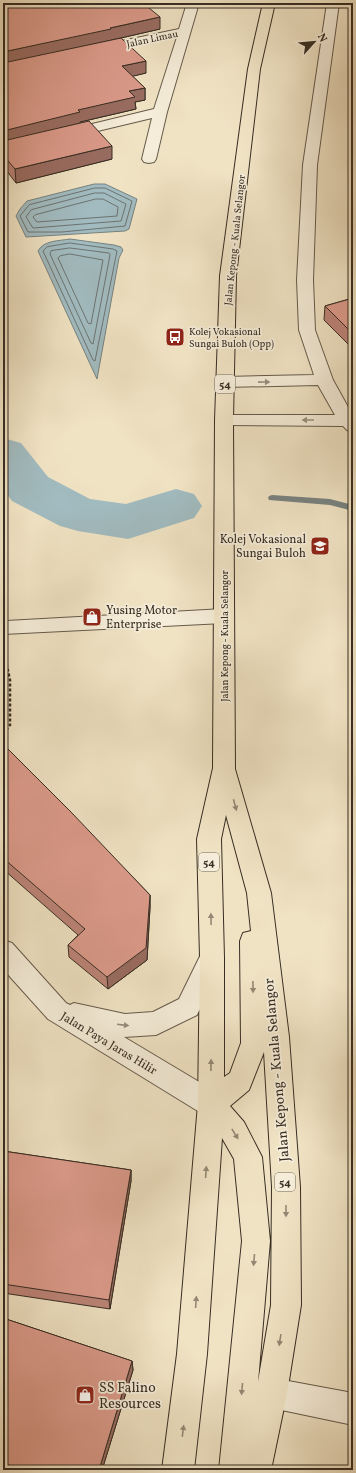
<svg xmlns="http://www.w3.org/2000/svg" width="356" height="1473" font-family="Vollkorn,serif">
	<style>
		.water { fill: #a1bbc0; stroke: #778281 }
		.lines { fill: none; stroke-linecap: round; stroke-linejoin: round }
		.shore { stroke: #6c7472; stroke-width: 1 }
		.stream { fill: #778281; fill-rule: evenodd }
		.river { fill: #a1bbc0; fill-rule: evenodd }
		.minor-casing { stroke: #655a4b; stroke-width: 2 }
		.highway-casing { stroke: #372d23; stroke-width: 2 }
		.path { stroke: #372d23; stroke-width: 2.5; stroke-dasharray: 3 2; stroke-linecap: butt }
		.minor { fill: #f5edd9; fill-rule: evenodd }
		.highway { fill: #f0e3c4; fill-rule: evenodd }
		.wall { fill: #bc8477; stroke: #372d23 }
		.shaded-wall { fill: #996c61; stroke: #372d23 }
		.building { fill: #db9a8a; stroke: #372d23 }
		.oneway { fill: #968d7e }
		.oneway2 { fill: #948874 }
		.labels { text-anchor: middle; stroke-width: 3.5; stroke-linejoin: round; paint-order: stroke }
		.far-street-label { font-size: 10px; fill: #372d23; stroke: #f5edd9 }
		.far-poi-label { font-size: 10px; fill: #372d23; stroke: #f5edd9; text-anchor: start }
		.shield { fill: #f5edd9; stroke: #70675a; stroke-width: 1 }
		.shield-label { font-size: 11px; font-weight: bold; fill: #372d23 }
		.poi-label { font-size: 12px; fill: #372d23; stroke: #f5edd9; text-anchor: end }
		.street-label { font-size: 12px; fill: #372d23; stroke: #f5edd9 }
		.near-street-label { font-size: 14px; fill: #372d23; stroke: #f5edd9 }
		.near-poi-label { font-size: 14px; fill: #372d23; stroke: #f5edd9; text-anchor: start }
	</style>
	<rect width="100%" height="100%" fill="#f0e3c4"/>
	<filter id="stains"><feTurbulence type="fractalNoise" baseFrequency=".005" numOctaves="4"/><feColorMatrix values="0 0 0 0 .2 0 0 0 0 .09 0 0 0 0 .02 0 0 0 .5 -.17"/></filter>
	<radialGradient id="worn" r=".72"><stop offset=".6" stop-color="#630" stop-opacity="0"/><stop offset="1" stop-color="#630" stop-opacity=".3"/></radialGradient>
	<g class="water">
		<polygon points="94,184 105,184 137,199 129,229 125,231 26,237 16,216 20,209 27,201"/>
		<path d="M70 239 114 245 121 247 123 250 119 258 97 379 38 251C44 240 59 241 70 239Z"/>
	</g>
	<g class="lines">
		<g class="shore">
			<polygon points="95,188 105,188 132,201 125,226 62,232 28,232 20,216 29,205"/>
			<polygon points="95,193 104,193 126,204 121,221 33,228 26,217 31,210"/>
			<polygon points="96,199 103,199 118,207 117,216 37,222 33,217 35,215"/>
			<polygon points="70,243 113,249 117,251 95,361 93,360 43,251 47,247"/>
			<polygon points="70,248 109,253 110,255 93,344 91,343 50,254 51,251"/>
			<polygon points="70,254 103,260 91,324 88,323 58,258 60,256"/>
		</g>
		<polygon class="stream" points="272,495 330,499 353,505 353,511 330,505 269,500 268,498 269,496"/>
		<polygon class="river" points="3,438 21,443 48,477 90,499 126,504 176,489 194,494 202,506 194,518 128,539 78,531 60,526 12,501 3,489"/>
		<defs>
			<g id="minor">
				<polygon points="187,3 199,3 167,112 156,159 154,162 149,163 144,162 142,159 152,118 64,139 59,138 57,135 59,132 154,109 177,37 98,54 93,53 92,50 93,47 98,46 179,29"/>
				<polygon points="327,3 339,3 317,165 313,280 315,330 333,380 353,416 353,432 347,430 343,426 224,425 218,424 215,420 218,416 224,415 335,415 318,385 225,387 219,386 216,382 219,378 225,377 314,375 299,330 297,280 303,165"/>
				<polygon points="224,609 231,611 234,616 231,621 224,623 3,634 3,622 6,621"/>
				<polygon points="3,940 12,943 66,1003 70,1005 74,1003 125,1014 153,1012 179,999 203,950 212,947 221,950 224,958 197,1015 156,1035 124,1037 221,1095 224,1104 221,1113 211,1117 201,1113 48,1019 3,969"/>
				<polygon points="272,1378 353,1393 353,1425 272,1408 261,1404 257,1393 261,1382"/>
			</g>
			<path id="highway" d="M263 3H275L260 69 236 276 233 420 235 769 271 893 289 1037 300 1187 301 1305 287 1393 271 1470H219L242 1241 234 1159 222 1138 207 1354 194 1470H162L177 1354 198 1104 200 958 197 839 213 768 215 420 220 276 248 69ZM226 815 247 893 251 931 243 933 240 941 241 1043 230 1073 224 1077V958L221 839ZM264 1052 272 1187 271 1305 258 1382 270 1241 262 1157 244 1122 230 1106 249 1090Z"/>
		</defs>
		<use href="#minor" class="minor-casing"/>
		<use href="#highway" class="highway-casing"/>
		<polyline class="path" points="3,734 10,725 10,680 4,652"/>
		<use href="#minor" class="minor"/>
		<use href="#highway" class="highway"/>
	</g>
	<g class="wall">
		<polygon points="3,3 160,29 121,38 146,73 132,76 145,88 145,100 135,102 136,109 80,122 80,123 112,159 16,183 3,166"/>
		<polygon points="353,298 353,349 324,320 325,306"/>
		<polygon points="3,744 150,895 150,907 147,960 108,989 69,957 68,945 78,935 4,870 3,871"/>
		<polygon points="3,1151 131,1170 131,1181 110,1309 3,1293"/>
		<polygon points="3,1318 132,1361 133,1370 102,1470 6,1470 3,1469"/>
	</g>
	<g class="shaded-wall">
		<polygon points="160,17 160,29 3,65 3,52"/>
		<polygon points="146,61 146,73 122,79 122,66"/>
		<polygon points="145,88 145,100 135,102 136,109 80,122 80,125 3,145 3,131 78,110 129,91"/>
		<polygon points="112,146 112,159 16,183 15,169"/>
		<polygon points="150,895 150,907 147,960 108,989 107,977"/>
		<polygon points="131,1170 131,1181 110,1309 109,1300"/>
		<polygon points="132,1361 133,1370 102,1470 99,1470"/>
	</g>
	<g class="building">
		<polygon points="3,3 143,3 160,17 110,28 111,29 3,52"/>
		<polygon points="121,38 146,61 122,66 145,88 129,91 135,97 78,110 80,112 3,131 3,63"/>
		<polygon points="89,121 112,146 15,169 3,155 3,141"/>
		<polygon points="353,298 353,334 325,306"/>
		<polygon points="3,744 71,812 150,895 146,948 107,977 68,945 85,929 3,858"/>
		<polygon points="3,1151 131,1170 109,1300 3,1284"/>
		<polygon points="3,1318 132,1361 99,1470 23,1470 3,1463"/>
	</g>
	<defs><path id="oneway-solid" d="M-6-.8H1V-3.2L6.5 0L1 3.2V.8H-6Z"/></defs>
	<g class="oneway">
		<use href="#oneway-solid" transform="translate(264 382) rotate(-1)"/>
		<use href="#oneway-solid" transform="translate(308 420) rotate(-180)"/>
		<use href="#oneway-solid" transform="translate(123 1025) rotate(7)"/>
	</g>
	<g class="oneway2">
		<use href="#oneway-solid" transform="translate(235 805) rotate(75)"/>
		<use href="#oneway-solid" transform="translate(211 919) rotate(-91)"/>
		<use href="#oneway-solid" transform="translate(253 987) rotate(89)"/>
		<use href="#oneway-solid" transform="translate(211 1065) rotate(-89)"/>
		<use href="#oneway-solid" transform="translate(235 1134) rotate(58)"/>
		<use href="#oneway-solid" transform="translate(206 1172) rotate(-86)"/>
		<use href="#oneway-solid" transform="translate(286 1211) rotate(90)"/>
		<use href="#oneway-solid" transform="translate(254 1260) rotate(95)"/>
		<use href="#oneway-solid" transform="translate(196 1302) rotate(-86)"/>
		<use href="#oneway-solid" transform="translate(280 1340) rotate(99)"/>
		<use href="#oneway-solid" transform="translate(242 1389) rotate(95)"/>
		<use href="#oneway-solid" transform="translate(183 1431) rotate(-83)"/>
	</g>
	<defs>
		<symbol id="bus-square" viewBox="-11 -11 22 22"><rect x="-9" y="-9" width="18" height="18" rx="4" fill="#8f2418" stroke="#f5edd9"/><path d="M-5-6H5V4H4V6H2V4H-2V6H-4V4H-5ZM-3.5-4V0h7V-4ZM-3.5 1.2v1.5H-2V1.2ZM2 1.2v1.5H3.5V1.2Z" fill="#fff"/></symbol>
		<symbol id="university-square" viewBox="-11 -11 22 22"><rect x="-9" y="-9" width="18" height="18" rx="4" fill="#8f2418" stroke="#f5edd9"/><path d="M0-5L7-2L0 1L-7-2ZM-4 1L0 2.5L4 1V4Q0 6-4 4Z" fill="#fff"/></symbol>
		<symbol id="shop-square" viewBox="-11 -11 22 22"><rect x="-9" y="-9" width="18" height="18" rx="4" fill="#8f2418" stroke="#f5edd9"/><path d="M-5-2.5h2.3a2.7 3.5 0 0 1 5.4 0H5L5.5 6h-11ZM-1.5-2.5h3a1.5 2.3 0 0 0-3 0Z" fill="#fff"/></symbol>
	</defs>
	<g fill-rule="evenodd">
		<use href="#bus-square" x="164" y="326" width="22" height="22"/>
		<use href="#university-square" x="309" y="535" width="22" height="22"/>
		<use href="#shop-square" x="81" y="606" width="22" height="22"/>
		<use href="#shop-square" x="74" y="1384" width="22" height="22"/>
	</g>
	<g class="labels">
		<g class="far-street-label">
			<text transform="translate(152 38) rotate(-12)" y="4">Jalan Limau</text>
			<text transform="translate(234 240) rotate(-84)" y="4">Jalan Kepong - Kuala Selangor</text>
			<text transform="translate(224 636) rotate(-90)" y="4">Jalan Kepong - Kuala Selangor</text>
		</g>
		<g class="far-poi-label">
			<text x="189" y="335">Kolej Vokasional<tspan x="189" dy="12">Sungai Buloh (Opp)</tspan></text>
		</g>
		<g class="shield">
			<rect x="215" y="375" width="20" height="18" rx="3"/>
			<rect x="199" y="853" width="20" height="18" rx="3"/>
			<rect x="275" y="1173" width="20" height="18" rx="3"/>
		</g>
		<g class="shield-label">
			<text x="225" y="388">54</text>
			<text x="209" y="866">54</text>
			<text x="285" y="1186">54</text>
		</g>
		<g class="poi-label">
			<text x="306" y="543">Kolej Vokasional<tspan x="306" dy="14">Sungai Buloh</tspan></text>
			<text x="106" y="614" text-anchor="start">Yusing Motor<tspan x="106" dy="14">Enterprise</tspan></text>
		</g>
		<g class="street-label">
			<text transform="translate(109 1043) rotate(31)" y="4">Jalan Paya Jaras Hilir</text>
		</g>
		<g class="near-street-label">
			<text transform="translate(276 1070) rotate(-95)" y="5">Jalan Kepong - Kuala Selangor</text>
		</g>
		<g class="near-poi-label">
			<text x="99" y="1392">SS Falino<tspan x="99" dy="16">Resources</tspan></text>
		</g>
	</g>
	<rect width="356" height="1473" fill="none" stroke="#f0e3c4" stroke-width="16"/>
	<rect x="4" y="4" width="348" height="1465" fill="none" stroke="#372d23" stroke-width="2"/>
	<rect x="8" y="8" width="340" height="1457" fill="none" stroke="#372d23"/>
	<g transform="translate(314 42) rotate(63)" stroke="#f5edd9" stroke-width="3" paint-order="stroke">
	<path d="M0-3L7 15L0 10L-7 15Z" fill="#372d23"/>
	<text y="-6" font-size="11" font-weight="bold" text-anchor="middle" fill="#372d23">N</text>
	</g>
	<rect width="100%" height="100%" filter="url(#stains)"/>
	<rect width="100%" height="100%" fill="url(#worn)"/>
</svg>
